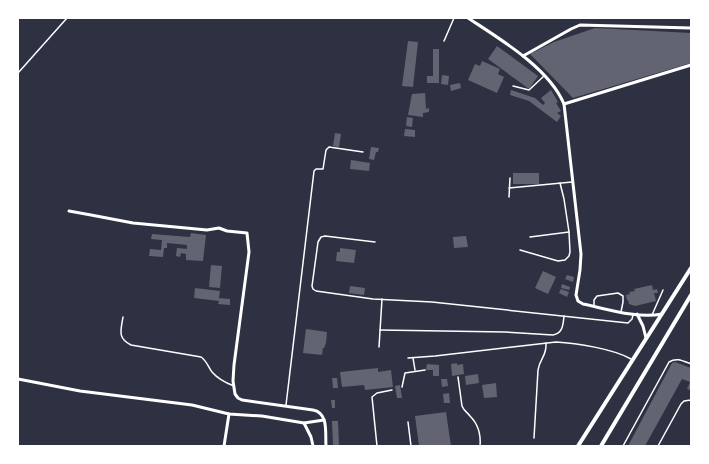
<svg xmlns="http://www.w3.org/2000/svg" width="709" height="464" font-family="Mulish,sans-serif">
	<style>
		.building { fill: #626471 }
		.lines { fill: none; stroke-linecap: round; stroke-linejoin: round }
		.service { stroke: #fff; stroke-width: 1.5 }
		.minor { stroke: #fff; stroke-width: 3 }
		.secondary { stroke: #fff; stroke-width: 4 }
	</style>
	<rect width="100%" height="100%" fill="#2d3142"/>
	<g class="building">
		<polygon points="595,28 691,33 691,63 573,98 530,54 554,42"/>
		<polygon points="408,41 418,42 413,87 402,86"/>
		<polygon points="497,46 538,76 529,89 488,59"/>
		<polygon points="433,49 439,49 439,83 427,83 427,76 433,76"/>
		<polygon points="482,61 500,69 498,74 504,77 497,93 468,80 475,64 480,66"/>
		<polygon points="442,75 449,76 448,85 441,84"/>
		<polygon points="460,83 461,88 451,91 450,85"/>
		<polygon points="511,90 535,98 543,105 545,103 541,98 551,90 558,102 556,103 561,111 557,113 561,116 557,122 529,101 510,95"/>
		<polygon points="425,93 426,109 429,108 429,112 423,113 423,117 408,115 412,94"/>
		<polygon points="407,117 413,118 412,127 406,126"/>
		<polygon points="405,129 415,130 415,137 404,136"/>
		<polygon points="335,133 341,134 339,147 333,146"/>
		<polygon points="371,147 379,148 378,152 376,152 374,160 369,159"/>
		<polygon points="351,160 370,163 369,171 350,169"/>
		<rect x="513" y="173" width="26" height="11"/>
		<polygon points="191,233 206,235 203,261 186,260 186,254 181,253 180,257 176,256 177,248 187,249 187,245 167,243 167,248 164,248 163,257 149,256 150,249 161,250 162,240 151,239 152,234 190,237"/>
		<polygon points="466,236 468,247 454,248 453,237"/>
		<polygon points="340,248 356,250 354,263 336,261 337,252 340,252"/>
		<polygon points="211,265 222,266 220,288 209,287"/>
		<polygon points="543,271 556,277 548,294 535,288"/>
		<polygon points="567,275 574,277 573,282 565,279"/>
		<polygon points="562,284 570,287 569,290 561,288"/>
		<polygon points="652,285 653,290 657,289 658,293 654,293 656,301 635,306 629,304 628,300 627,300 626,295 630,294 629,292 635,291 634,289"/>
		<polygon points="350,286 365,288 364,295 349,293"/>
		<polygon points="195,288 220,291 219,298 230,299 230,305 218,304 219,301 194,298"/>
		<polygon points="561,289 569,292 567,297 559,293"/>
		<polygon points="306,329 327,332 326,343 324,348 323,348 322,355 303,353"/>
		<polygon points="675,362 691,368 691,390 687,389 690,382 682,379 645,446 628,446 672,363"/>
		<polygon points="457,363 457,365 463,364 464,374 452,376 451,364"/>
		<polygon points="427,364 439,365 439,376 433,376 433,370 426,370"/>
		<polygon points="378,368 378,372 391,370 393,387 365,390 364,385 342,387 340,372"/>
		<polygon points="478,374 479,383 466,385 465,376"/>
		<polygon points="332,378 337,378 338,388 333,388"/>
		<polygon points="441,379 447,379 448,386 442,387"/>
		<polygon points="496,383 497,397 484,398 482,385"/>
		<polygon points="400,385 402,398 397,398 395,386"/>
		<polygon points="449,393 450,403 444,403 443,394"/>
		<polygon points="331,400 335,400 335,408 332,408"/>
		<polygon points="446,412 451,446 419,446 415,416"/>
		<polygon points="332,421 338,421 339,445 333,445"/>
	</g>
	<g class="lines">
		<g class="service">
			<polyline points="444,41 454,18"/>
			<polyline points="18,73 67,18"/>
			<polyline points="513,86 529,90 544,76"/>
			<polyline points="509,188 572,182"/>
			<polyline points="509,197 510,178"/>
			<polyline points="530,237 569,232"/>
			<polyline points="375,242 325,236 321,237 318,242 312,286 313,289 316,291 373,299 432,302 628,323 632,319 633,315"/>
			<polyline points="520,250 558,261 565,260 569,256 570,252 569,232 564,199 560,183"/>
			<polyline points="594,306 594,300 597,296 618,293 623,296 623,302 621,312"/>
			<polyline points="652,315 663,290"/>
			<path d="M123 317C121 330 117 338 131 345L201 357C207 361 208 367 212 372 218 379 226 383 234 386"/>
			<path d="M380 330 505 332 553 335C563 333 563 325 564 316"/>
			<polyline points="379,347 382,299"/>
			<path d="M408 358 435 356 556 342C576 343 614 349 631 359"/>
			<polyline points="413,358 415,370"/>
			<path d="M458 377 462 406C464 411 467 412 470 416 478 424 481 435 480 446"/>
			<polyline points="402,387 405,373 425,370"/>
			<polyline points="286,405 314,171 316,169 323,169 326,150 329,147 363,152"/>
			<polyline points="408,422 411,446"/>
			<path d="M534 438 538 370C540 358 547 356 546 343"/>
			<polyline points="377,446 372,397 377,393 392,390"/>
			<path d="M623 446 669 362C677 357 683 361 691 364"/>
			<polyline points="658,446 681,404 684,401 691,400"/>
		</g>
		<g class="minor">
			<path d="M468 18C500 39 549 68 564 104L581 254 580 270 576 295 578 301 583 304C607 309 638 319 662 314"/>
			<polyline points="523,56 571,29 580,25 691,28"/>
			<polyline points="564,104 691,65"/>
			<path d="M69 211 91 215 133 223 207 230 219 228 227 231 247 233 249 252 234 365 233 381 235 394 238 398 242 400 313 410C329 413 325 433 326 446"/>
			<polyline points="637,314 643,326 646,338"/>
			<polyline points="18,379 80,391 192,405 229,414 262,416 304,423 324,420"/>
			<polyline points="304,423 311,437 313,446"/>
			<polyline points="224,446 229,414"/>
		</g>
		<g class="secondary">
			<polyline points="578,446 691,268"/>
			<polyline points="601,446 691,295"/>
		</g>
	</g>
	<rect width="709" height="464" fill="none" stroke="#ffffff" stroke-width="38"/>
</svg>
